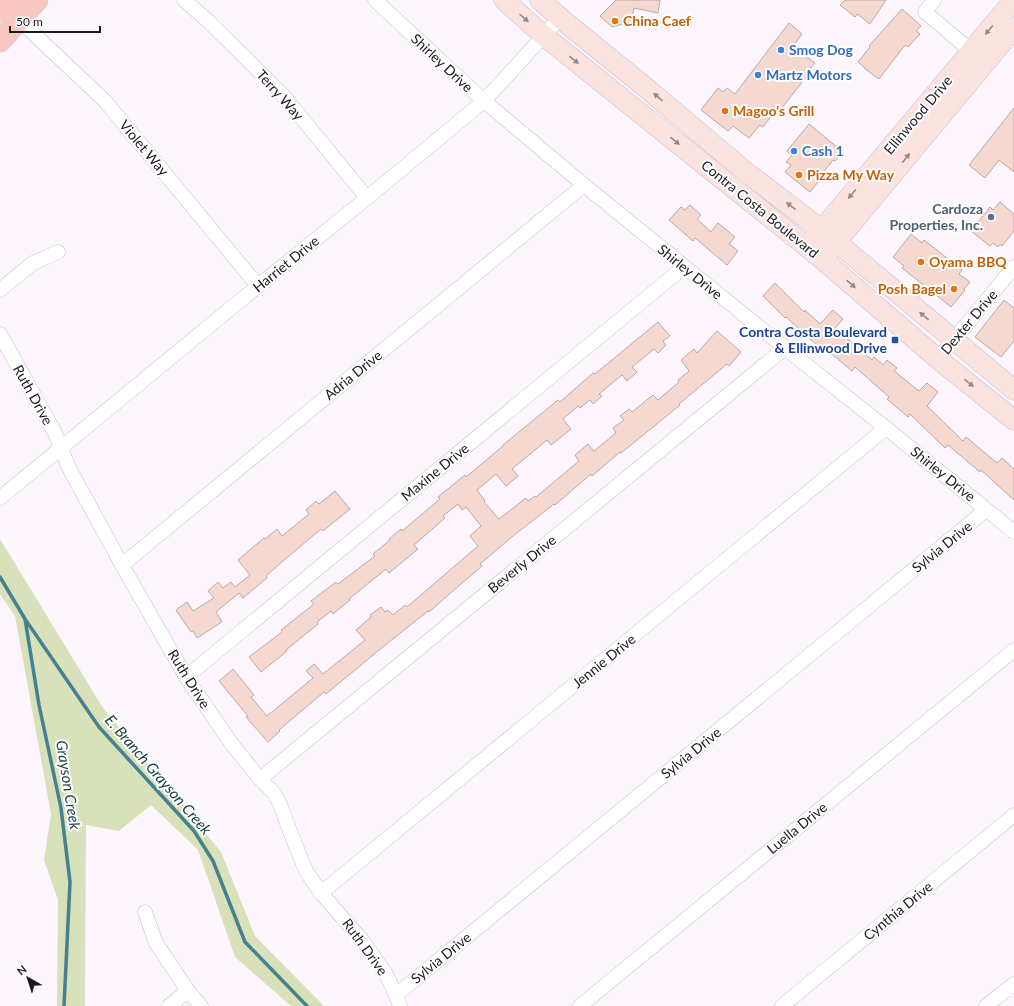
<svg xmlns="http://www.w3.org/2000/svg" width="1014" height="1006" font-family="Lato,sans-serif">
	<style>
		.green { fill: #d8e1b9 }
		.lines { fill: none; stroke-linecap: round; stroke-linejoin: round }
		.stream { stroke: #46818f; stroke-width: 3.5 }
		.building { fill: #f5d8d0; stroke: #bba9a4 }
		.street-casing { stroke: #c7bcc9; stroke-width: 15 }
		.secondary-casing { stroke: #c7bcc9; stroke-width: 21 }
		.primary-casing { stroke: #d6d6d6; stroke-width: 23 }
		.street { stroke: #fff; stroke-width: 14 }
		.secondary { stroke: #fbe3e0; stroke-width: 20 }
		.primary { stroke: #f8c8c0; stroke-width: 22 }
		.oneway { fill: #978889 }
		.food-dot { fill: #e8710a; stroke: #fff; stroke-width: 1.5 }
		.shop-dot { fill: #3f7fe0; stroke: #fff; stroke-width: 1.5 }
		.service-dot { fill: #5c6f8a; stroke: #fff; stroke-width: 1.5 }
		.transit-dot { fill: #1a4fb4; stroke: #fff; stroke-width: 1.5 }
		.labels { text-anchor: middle; stroke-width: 4; stroke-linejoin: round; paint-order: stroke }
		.food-label { font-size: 14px; font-weight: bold; fill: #c56008; stroke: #fff; text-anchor: start }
		.shop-label { font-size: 14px; font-weight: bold; fill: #366cbe; stroke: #fff; text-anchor: start }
		.street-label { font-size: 14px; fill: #1d191e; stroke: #fff }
		.service-label { font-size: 14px; font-weight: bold; fill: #4e5e75; stroke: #fff; text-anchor: end }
		.transit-label { font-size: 14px; font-weight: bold; fill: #164399; stroke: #fff; text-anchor: end }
		.water-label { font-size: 15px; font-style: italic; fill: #153d45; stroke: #fff }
	</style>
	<rect width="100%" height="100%" fill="#fdf6ff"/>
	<polygon class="green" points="0,539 103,708 221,852 255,936 324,1006 291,1006 235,957 198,850 151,805 119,831 86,825 85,1006 57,1006 58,900 44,860 51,814 15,616 0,594"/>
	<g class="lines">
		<g class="stream">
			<polyline points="0,577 25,619 39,705 61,808 70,882 64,1006"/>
			<polyline points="25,619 99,727 194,831 213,861 245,942 307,1006"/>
		</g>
	</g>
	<g class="building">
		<polygon points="616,0 660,0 658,13 634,8 631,22 612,27 600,16"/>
		<polygon points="845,0 886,0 870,24 857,14 855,17 840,5"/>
		<polygon points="902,9 921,26 916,31 920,34 908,47 905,45 879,79 864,68 864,67 858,62 870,47 869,46"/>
		<polygon points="789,23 802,34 793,46 815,63 805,75 807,76 778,113 775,111 763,127 760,125 749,138 733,126 728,131 701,110 718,88 723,92 727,88 735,94"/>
		<polygon points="1014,108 1014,172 999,160 985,178 969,165"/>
		<polygon points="809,124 843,152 835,161 833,160 822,174 817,181 818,182 810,192 785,172 791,165 786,162 792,155 787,151"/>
		<polygon points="1000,202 1014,214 1014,231 1002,246 1000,244 998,247 993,243 990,246 971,231 990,207 993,210"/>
		<polygon points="690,205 701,215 697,219 711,232 718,223 735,237 729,244 738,251 727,265 695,238 693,241 669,220 681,207 685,210"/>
		<polygon points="911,234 922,243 924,240 962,270 959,274 970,282 964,289 965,290 951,307 902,268 904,266 893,257"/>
		<polygon points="775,283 804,312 805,310 820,324 833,310 843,319 835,328 872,360 874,357 883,365 887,360 897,368 894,371 919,391 927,383 938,392 927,406 963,441 966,437 997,463 1002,458 1014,469 1014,500 981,470 980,472 948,445 945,448 910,414 908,417 887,399 889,397 855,367 852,371 820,344 818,346 786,317 785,318 763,296"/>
		<polygon points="1004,300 1014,308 1014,341 1001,357 975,337"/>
		<polygon points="658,322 670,336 663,341 666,345 658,353 654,349 632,367 637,372 627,381 622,375 599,394 602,396 593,404 590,400 580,408 578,406 563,419 571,429 551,445 547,440 512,469 518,476 506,486 496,474 477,490 485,501 484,502 499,519 526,498 528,501 535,496 536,497 579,461 575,455 588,444 594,451 616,433 613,428 624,420 620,416 629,409 632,412 653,395 658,400 679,382 678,380 689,371 681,360 694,349 697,353 717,331 741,352 729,366 727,364 679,404 680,405 647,432 621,453 620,452 592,476 591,474 555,505 554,504 513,536 480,564 482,566 454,590 429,612 428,611 384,646 326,694 324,692 279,730 280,731 268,742 246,717 248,716 219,681 233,669 254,695 251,697 267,716 313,678 306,671 314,664 323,674 365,640 356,630 371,617 370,615 381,607 385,612 388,610 393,615 405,605 407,607 478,546 470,536 481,526 466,507 462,510 458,504 443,516 445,518 414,545 418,549 389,573 386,569 349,599 350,600 333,614 331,611 317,622 318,624 286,650 287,651 261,672 249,657 282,632 281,630 314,604 311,601 336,582 338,584 375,556 373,554 390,540 389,539 401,529 402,531 440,499 438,497 465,475 466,477 503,446 503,445 558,400 560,402 593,373 595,374"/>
		<polygon points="335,491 350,509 323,531 321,529 283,561 266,576 267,578 243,598 239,593 216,612 222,622 197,638 193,631 191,632 176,610 187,602 193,611 214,598 208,591 218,582 223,588 231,582 235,587 250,575 238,560 264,538 265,539 277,529 282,536 309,514 306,510 316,501 319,504"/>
	</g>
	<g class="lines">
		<defs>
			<g id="street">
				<polyline points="184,0 207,20 282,94 367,198"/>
				<polyline points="375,0 484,101 584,185 785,348 886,428 1014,532"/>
				<polyline points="934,0 925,12 977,56"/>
				<polyline points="19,20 105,101 258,286"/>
				<polyline points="0,290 33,263 58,252"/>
				<polyline points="0,334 55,433 69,468 122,565 186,677 231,743 260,779 274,793 280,804 291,834 306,871 321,893 362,940 386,974 396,995 400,1006"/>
				<polyline points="938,359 1014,267"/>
				<polyline points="0,498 258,286 367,198 484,101 560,18"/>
				<polyline points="122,565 584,185"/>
				<polyline points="186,677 684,267"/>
				<polyline points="260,779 785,348"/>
				<polyline points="321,893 886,428"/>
				<polyline points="145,912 156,943 188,991 201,1006"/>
				<polyline points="396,995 986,510"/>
				<polyline points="169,1006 188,991"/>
				<polyline points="580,1006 1014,650"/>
				<polyline points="782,1006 1014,815"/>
				<polyline points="986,1006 1014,984"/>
			</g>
			<g id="secondary">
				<polyline points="504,0 543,35 822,259 938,359 1014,420"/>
				<polyline points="540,0 565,22 645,87 746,172 822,230 1014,390"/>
				<polyline points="814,239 1014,0"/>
				<polyline points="828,252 1014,28"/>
			</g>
			<g id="primary">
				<polyline points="0,11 10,0"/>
				<polyline points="0,41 37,0"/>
			</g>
		</defs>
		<use href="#street" class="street-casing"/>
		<use href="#secondary" class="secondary-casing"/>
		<use href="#primary" class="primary-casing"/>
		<use href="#street" class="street"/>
		<use href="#secondary" class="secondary"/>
		<use href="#primary" class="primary"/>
	</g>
	<defs><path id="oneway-solid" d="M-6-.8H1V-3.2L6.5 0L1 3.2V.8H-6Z"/></defs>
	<g class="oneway">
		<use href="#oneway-solid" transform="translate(524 18) rotate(42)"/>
		<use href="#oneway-solid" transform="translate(989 30) rotate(130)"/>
		<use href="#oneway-solid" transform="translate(574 60) rotate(39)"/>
		<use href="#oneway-solid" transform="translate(658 97) rotate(-140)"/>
		<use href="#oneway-solid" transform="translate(675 141) rotate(39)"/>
		<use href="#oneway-solid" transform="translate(906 158) rotate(-51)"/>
		<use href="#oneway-solid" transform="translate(852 194) rotate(130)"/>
		<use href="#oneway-solid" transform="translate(791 206) rotate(-142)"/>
		<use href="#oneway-solid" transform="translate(851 284) rotate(41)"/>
		<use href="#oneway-solid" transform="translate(924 316) rotate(-140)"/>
		<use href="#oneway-solid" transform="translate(969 383) rotate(39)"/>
	</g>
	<g class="food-dot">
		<circle cx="615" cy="21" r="4"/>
		<circle cx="725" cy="111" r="4"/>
		<circle cx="799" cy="175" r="4"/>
		<circle cx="921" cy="262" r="4"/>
		<circle cx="954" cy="289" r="4"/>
	</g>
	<g class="shop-dot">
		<circle cx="781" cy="50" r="4"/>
		<circle cx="758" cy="75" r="4"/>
		<circle cx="794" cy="151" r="4"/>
	</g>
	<circle class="service-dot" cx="991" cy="217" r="4"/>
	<rect class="transit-dot" x="891" y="336" width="8" height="8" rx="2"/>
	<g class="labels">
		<g class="food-label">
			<text x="623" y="26">China Caef</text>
			<text x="733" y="116">Magoo's Grill</text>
			<text x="807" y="180">Pizza My Way</text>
			<text x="929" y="267">Oyama BBQ</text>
			<text x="946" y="294" text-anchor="end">Posh Bagel</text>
		</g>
		<g class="shop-label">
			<text x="789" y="55">Smog Dog</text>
			<text x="766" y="80">Martz Motors</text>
			<text x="802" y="156">Cash 1</text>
		</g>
		<g class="street-label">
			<text transform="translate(442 63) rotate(43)" y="5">Shirley Drive</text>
			<text transform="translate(280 95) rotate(48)" y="5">Terry Way</text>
			<text transform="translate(918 115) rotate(-50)" y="5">Ellinwood Drive</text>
			<text transform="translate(144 148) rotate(50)" y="5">Violet Way</text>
			<text transform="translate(760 209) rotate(39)" y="5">Contra Costa Boulevard</text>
			<text transform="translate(286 264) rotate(-39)" y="5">Harriet Drive</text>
			<text transform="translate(690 272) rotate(39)" y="5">Shirley Drive</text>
			<text transform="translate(969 322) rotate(-50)" y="5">Dexter Drive</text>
			<text transform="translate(353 375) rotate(-39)" y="5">Adria Drive</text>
			<text transform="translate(33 395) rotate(61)" y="5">Ruth Drive</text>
			<text transform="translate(435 472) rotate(-39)" y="5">Maxine Drive</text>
			<text transform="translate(943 474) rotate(39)" y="5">Shirley Drive</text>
			<text transform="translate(942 547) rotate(-39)" y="5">Sylvia Drive</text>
			<text transform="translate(522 564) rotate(-39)" y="5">Beverly Drive</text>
			<text transform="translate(604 661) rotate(-39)" y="5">Jennie Drive</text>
			<text transform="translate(189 679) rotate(58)" y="5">Ruth Drive</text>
			<text transform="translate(691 753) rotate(-39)" y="5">Sylvia Drive</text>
			<text transform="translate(797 828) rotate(-39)" y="5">Luella Drive</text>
			<text transform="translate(898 911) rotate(-39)" y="5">Cynthia Drive</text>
			<text transform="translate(365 947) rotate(54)" y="5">Ruth Drive</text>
			<text transform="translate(441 958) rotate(-39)" y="5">Sylvia Drive</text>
		</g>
		<g class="service-label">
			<text x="983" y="214">Cardoza<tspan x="983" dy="16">Properties, Inc.</tspan></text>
		</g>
		<g class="transit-label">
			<text x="887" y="337">Contra Costa Boulevard<tspan x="887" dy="16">&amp; Ellinwood Drive</tspan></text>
		</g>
		<g class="water-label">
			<text transform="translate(158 775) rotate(49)" y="5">E. Branch Grayson Creek</text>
			<text transform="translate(68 785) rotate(81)" y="5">Grayson Creek</text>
		</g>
	</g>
	<g transform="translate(28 978) rotate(321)" stroke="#ffffff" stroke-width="3" paint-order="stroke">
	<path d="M0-3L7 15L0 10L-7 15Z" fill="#1d191e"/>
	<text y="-6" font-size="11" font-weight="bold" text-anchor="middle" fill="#1d191e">N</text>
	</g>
	<path d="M10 26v6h90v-6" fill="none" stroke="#1d191e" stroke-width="2"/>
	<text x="16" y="26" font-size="12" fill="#1d191e" stroke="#ffffff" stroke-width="3" paint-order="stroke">50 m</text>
</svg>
